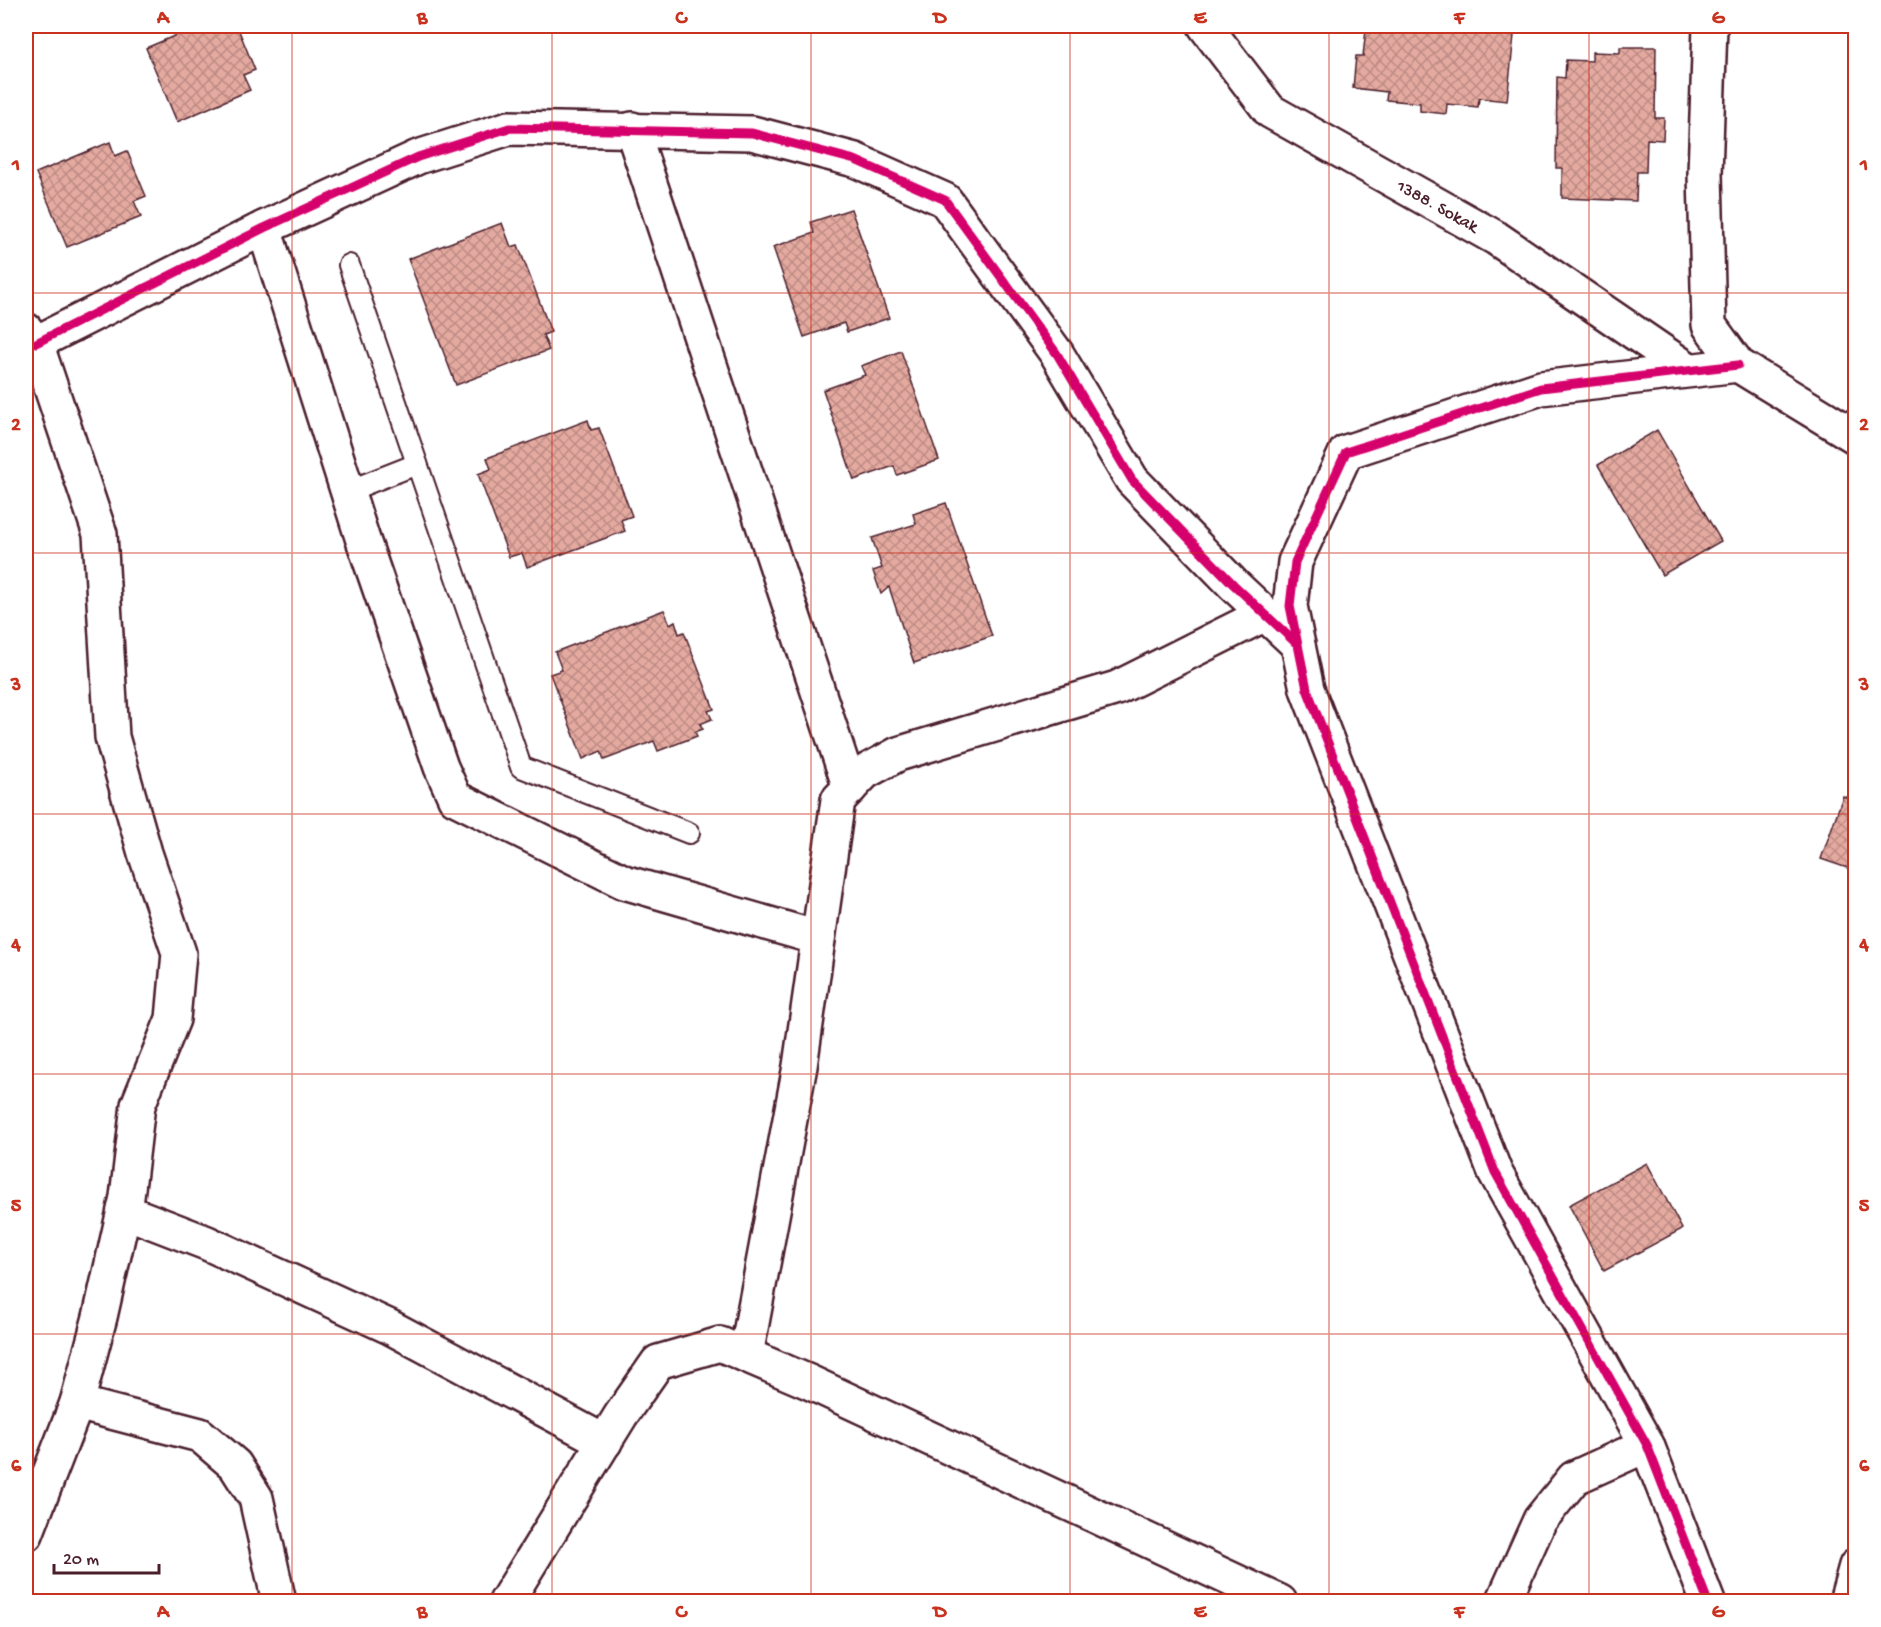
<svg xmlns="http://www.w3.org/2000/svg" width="1881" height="1627" font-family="'Gochi Hand',sans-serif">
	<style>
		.building { fill: url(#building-cross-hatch); stroke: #4a1f2b; stroke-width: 1.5 }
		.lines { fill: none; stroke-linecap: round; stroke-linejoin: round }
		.service-casing { stroke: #4a1f2b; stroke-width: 24 }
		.minor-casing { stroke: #4a1f2b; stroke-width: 38 }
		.service { stroke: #fff; stroke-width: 20 }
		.minor { stroke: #fff; stroke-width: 33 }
		.cycleway-casing { stroke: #fff; stroke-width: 13 }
		.cycleway { stroke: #d6006c; stroke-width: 9 }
		.grid { fill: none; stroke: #c8321e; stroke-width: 1.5; stroke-opacity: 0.55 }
		.labels { text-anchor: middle; stroke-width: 4.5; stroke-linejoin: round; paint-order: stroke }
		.street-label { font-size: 18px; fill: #4a1f2b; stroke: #fff }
		.neatline { fill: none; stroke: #c8321e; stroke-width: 2 }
		.grid-label { font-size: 20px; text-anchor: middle; font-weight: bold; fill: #c8321e }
	</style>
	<defs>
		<pattern id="building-cross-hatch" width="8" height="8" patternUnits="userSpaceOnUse" patternTransform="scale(1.5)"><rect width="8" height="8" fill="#e4aaa0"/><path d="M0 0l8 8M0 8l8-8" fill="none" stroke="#bb8a83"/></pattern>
	</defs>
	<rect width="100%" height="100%" fill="#fff"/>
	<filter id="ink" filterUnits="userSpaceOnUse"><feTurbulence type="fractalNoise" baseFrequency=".0167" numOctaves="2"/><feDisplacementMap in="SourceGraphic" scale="12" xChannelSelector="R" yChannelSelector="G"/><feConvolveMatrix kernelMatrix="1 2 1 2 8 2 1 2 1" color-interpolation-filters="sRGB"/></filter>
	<g filter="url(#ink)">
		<g class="building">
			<polygon points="198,26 223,26 225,30 237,26 255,70 243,75 250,90 177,122 146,48"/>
			<polygon points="1375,26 1515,26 1507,101 1479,98 1478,107 1447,104 1446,114 1420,111 1420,103 1386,100 1387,92 1353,88 1356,56 1363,56 1366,29 1374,30"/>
			<polygon points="1620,47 1656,47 1655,118 1664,118 1663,140 1647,139 1646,172 1637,172 1636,201 1562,198 1562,168 1556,168 1557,77 1565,78 1566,60 1592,61 1592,52 1620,53"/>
			<polygon points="110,142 115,156 127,151 146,196 134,201 141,217 67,247 36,173"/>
			<polygon points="851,209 889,318 847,332 844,323 804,337 773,247 814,233 811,222"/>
			<polygon points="502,223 511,247 518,245 551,332 543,335 549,350 456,385 408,259"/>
			<polygon points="901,351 939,460 897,475 894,466 854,480 823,390 865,375 861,366"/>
			<polygon points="588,420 591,430 599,428 632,516 621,520 625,531 527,567 522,553 509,557 478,474 491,469 487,458"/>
			<polygon points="1657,430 1721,541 1662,575 1598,465"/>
			<polygon points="946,503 992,636 914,663 889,587 881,594 873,571 882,568 872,538 916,524 913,514"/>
			<polygon points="664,610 670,624 675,621 679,634 684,632 714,709 708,711 712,719 700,724 703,729 695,732 697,736 658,751 654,741 604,760 601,751 583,759 550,674 562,670 555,652"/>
			<polygon points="1843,796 1856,801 1856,871 1821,859"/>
			<polygon points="1647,1163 1682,1229 1604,1271 1569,1205"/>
		</g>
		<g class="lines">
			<defs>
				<g id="service">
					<polyline points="349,265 521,767 689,833"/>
					<polyline points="348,491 417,464"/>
				</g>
				<g id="minor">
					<polyline points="1205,26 1270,111 1496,238 1689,370"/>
					<polyline points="1710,26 1705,174 1709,325 1738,365 1856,437"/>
					<polyline points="632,129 850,788"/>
					<polyline points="264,228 362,537 441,767 455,798 624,882 818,938"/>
					<polyline points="26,330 36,343 100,534 112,737 145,853 179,953 173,1019 138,1105 127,1197 100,1317 77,1403 26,1534"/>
					<polyline points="36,343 264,228 418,157 509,128 752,133 855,160 945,200 1057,354 1132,480 1234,585 1298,645"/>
					<polyline points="124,1211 207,1243 390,1327 605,1442"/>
					<polyline points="746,1355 800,1066 838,800 865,772 898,754 1117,688 1265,614"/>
					<polyline points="77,1403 200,1435 235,1465 256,1498 279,1602"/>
					<polyline points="506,1602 621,1415 658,1362 720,1344 809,1382 1280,1602"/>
					<polyline points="1503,1602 1540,1520 1574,1478 1647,1445"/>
					<polyline points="1708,1602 1647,1445 1495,1172 1307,689 1290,606 1295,562 1346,452 1541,388 1738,365"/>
					<polyline points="1846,1602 1856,1566"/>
				</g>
			</defs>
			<use href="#service" class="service-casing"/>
			<use href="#minor" class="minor-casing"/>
			<use href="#service" class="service"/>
			<use href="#minor" class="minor"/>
			<defs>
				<g id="cycleway">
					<polyline points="36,343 264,228 418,157 509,128 752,133 855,160 945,200 1057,354 1132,480 1234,585 1298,645"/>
					<polyline points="1708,1602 1647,1445 1495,1172 1307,689 1290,606 1295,562 1346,452 1541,388 1738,365"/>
				</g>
			</defs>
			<use href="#cycleway" class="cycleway-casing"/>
			<use href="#cycleway" class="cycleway"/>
		</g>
	</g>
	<path class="grid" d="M292 26V1602M552 26V1602M811 26V1602M1070 26V1602M1329 26V1602M1589 26V1602M26 293H1856M26 553H1856M26 814H1856M26 1074H1856M26 1334H1856"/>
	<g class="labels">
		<g class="street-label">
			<text transform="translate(1438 205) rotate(29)" y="6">1388. Sokak</text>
		</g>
	</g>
	<rect width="1881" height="1627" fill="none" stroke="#fff" stroke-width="66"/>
	<path d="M54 1564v9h105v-9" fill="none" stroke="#4a1f2b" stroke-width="3"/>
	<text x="63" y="1564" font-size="18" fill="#4a1f2b" stroke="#ffffff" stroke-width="4.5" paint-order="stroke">20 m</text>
	<rect x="33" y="33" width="1815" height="1561" class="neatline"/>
	<g class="grid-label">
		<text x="163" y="23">A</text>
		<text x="422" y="23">B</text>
		<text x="681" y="23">C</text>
		<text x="940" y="23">D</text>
		<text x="1200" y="23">E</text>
		<text x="1459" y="23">F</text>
		<text x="1718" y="23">G</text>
		<text x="16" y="170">1</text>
		<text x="1864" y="170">1</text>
		<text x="16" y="430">2</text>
		<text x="1864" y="430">2</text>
		<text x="16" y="690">3</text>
		<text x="1864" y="690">3</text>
		<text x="16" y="950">4</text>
		<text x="1864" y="950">4</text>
		<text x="16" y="1211">5</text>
		<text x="1864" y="1211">5</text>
		<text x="16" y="1471">6</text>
		<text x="1864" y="1471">6</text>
		<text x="163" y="1617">A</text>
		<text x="422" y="1617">B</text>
		<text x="681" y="1617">C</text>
		<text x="940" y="1617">D</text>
		<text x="1200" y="1617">E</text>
		<text x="1459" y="1617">F</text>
		<text x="1718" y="1617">G</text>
	</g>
</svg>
